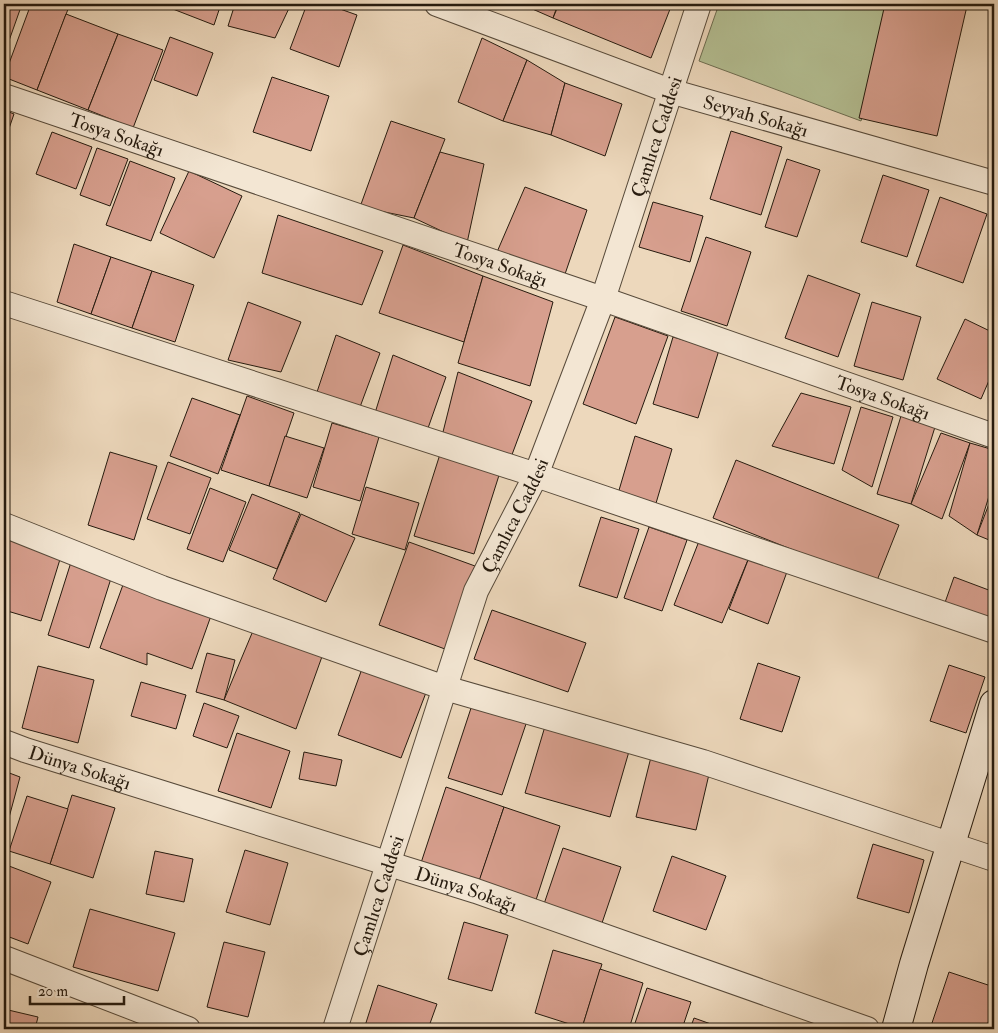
<svg xmlns="http://www.w3.org/2000/svg" width="998" height="1033" font-family="'IM FELL Double Pica',serif">
	<style>
		.green { fill: #b4bf93; stroke: #6c6c50 }
		.building { fill: #d79f8e; stroke: #251a0e }
		.lines { fill: none; stroke-linecap: round; stroke-linejoin: round }
		.street-casing { stroke: #574a3a; stroke-width: 26 }
		.secondary-casing { stroke: #251a0e; stroke-width: 30 }
		.street { stroke: #f3e6d3; stroke-width: 24 }
		.secondary { stroke: #f3e6d3; stroke-width: 28 }
		.labels { text-anchor: middle; stroke-width: 4; stroke-linejoin: round; paint-order: stroke }
		.street-label { font-size: 19px; fill: #251a0e; stroke: #f3e6d3 }
	</style>
	<rect width="100%" height="100%" fill="#edd8bc"/>
	<filter id="stains"><feTurbulence type="fractalNoise" baseFrequency=".004" numOctaves="4"/><feColorMatrix values="0 0 0 0 .2 0 0 0 0 .09 0 0 0 0 .02 0 0 0 .5 -.17"/></filter>
	<radialGradient id="worn" r=".72"><stop offset=".6" stop-color="#630" stop-opacity="0"/><stop offset="1" stop-color="#630" stop-opacity=".3"/></radialGradient>
	<polygon class="green" points="719,4 898,4 861,121 699,61"/>
	<g class="building">
		<polygon points="4,4 22,4 5,52 4,52"/>
		<polygon points="31,4 70,4 37,90 4,77"/>
		<polygon points="160,4 221,4 214,25"/>
		<polygon points="235,4 291,4 275,38 228,26"/>
		<polygon points="307,4 326,4 357,15 339,67 290,49"/>
		<polygon points="521,4 558,4 553,18"/>
		<polygon points="559,4 672,4 651,58 553,18"/>
		<polygon points="885,4 959,4 967,6 937,136 859,118"/>
		<polygon points="66,14 118,34 88,110 37,90"/>
		<polygon points="118,34 163,50 133,128 88,110"/>
		<polygon points="170,37 213,53 197,96 154,80"/>
		<polygon points="482,38 527,60 503,121 458,102"/>
		<polygon points="527,60 565,83 551,135 503,121"/>
		<polygon points="272,77 329,96 311,151 253,132"/>
		<polygon points="565,83 622,104 605,156 551,135"/>
		<polygon points="4,110 14,114 4,143"/>
		<polygon points="391,121 445,139 414,218 360,207"/>
		<polygon points="731,131 782,147 761,215 710,199"/>
		<polygon points="52,132 92,147 76,189 36,174"/>
		<polygon points="97,148 128,159 110,206 80,195"/>
		<polygon points="440,152 484,164 467,243 414,218"/>
		<polygon points="787,159 820,170 797,237 765,227"/>
		<polygon points="130,161 175,178 151,241 106,225"/>
		<polygon points="189,171 242,196 214,258 160,233"/>
		<polygon points="883,175 929,190 907,257 861,242"/>
		<polygon points="525,187 587,210 564,277 497,252"/>
		<polygon points="940,197 987,214 963,283 916,266"/>
		<polygon points="653,202 703,216 690,262 639,247"/>
		<polygon points="278,215 383,251 362,305 262,273"/>
		<polygon points="706,237 751,252 727,326 681,311"/>
		<polygon points="74,244 111,257 91,314 57,302"/>
		<polygon points="403,245 483,276 464,342 379,313"/>
		<polygon points="111,257 152,271 132,328 91,314"/>
		<polygon points="152,271 194,285 175,342 132,328"/>
		<polygon points="808,275 860,294 838,357 785,338"/>
		<polygon points="483,276 553,302 530,386 458,363"/>
		<polygon points="248,302 301,322 281,372 228,360"/>
		<polygon points="872,302 921,317 903,380 854,366"/>
		<polygon points="615,317 668,336 636,424 583,404"/>
		<polygon points="965,319 994,333 994,369 981,399 937,379"/>
		<polygon points="336,335 380,353 360,407 317,392"/>
		<polygon points="673,337 719,350 698,418 653,404"/>
		<polygon points="393,355 446,377 427,431 375,413"/>
		<polygon points="458,372 532,401 510,460 442,436"/>
		<polygon points="801,393 851,407 834,464 772,446"/>
		<polygon points="247,396 294,413 269,486 221,470"/>
		<polygon points="192,398 240,415 218,474 170,456"/>
		<polygon points="861,407 893,417 872,487 842,470"/>
		<polygon points="901,416 935,427 911,504 877,494"/>
		<polygon points="332,423 379,437 360,501 313,487"/>
		<polygon points="941,433 970,443 942,519 911,504"/>
		<polygon points="285,436 324,448 307,498 269,486"/>
		<polygon points="635,436 672,449 654,510 617,497"/>
		<polygon points="970,443 994,450 994,480 977,535 949,516"/>
		<polygon points="441,451 501,469 474,554 414,536"/>
		<polygon points="110,452 157,466 134,540 88,525"/>
		<polygon points="736,460 899,525 876,583 713,518"/>
		<polygon points="168,462 211,478 190,534 147,519"/>
		<polygon points="366,487 419,503 405,550 352,534"/>
		<polygon points="210,488 246,502 223,562 187,549"/>
		<polygon points="994,491 994,542 977,535"/>
		<polygon points="252,494 300,513 277,569 229,550"/>
		<polygon points="301,514 355,538 326,602 273,579"/>
		<polygon points="601,517 639,529 617,598 579,586"/>
		<polygon points="649,527 687,540 662,611 624,598"/>
		<polygon points="701,536 750,555 722,623 674,605"/>
		<polygon points="4,538 61,556 41,621 4,610"/>
		<polygon points="409,542 475,566 445,649 379,625"/>
		<polygon points="750,555 788,569 768,624 729,609"/>
		<polygon points="72,559 113,572 89,648 48,635"/>
		<polygon points="954,577 994,592 994,630 942,611"/>
		<polygon points="124,582 212,613 192,669 147,653 147,665 100,648"/>
		<polygon points="492,610 586,643 568,692 474,659"/>
		<polygon points="255,626 324,651 296,729 224,700"/>
		<polygon points="207,653 235,660 224,700 196,692"/>
		<polygon points="758,663 800,677 782,732 740,719"/>
		<polygon points="949,665 985,677 966,733 930,721"/>
		<polygon points="38,666 94,680 78,743 22,728"/>
		<polygon points="363,666 427,690 401,758 338,735"/>
		<polygon points="141,682 186,695 176,729 131,716"/>
		<polygon points="473,702 527,721 502,795 448,778"/>
		<polygon points="204,703 239,716 227,748 193,736"/>
		<polygon points="546,723 630,748 610,817 525,793"/>
		<polygon points="237,733 290,751 271,808 218,791"/>
		<polygon points="304,752 342,760 336,786 299,779"/>
		<polygon points="651,757 710,770 696,830 636,817"/>
		<polygon points="4,771 20,777 4,836"/>
		<polygon points="446,787 504,807 476,891 418,872"/>
		<polygon points="72,795 115,808 93,878 50,864"/>
		<polygon points="27,796 68,809 50,864 9,851"/>
		<polygon points="504,807 560,826 536,900 479,881"/>
		<polygon points="873,844 924,860 909,913 857,898"/>
		<polygon points="563,848 621,867 602,923 544,904"/>
		<polygon points="245,850 288,863 270,925 226,912"/>
		<polygon points="155,851 193,859 184,902 146,894"/>
		<polygon points="672,856 726,876 706,930 653,911"/>
		<polygon points="9,866 51,882 28,944 4,935 4,882"/>
		<polygon points="90,909 175,933 158,991 73,967"/>
		<polygon points="464,922 508,935 492,991 448,979"/>
		<polygon points="224,942 265,952 248,1017 207,1007"/>
		<polygon points="553,950 602,964 582,1028 535,1013"/>
		<polygon points="600,969 643,983 629,1029 582,1028"/>
		<polygon points="949,972 994,987 994,1005 986,1029 930,1029"/>
		<polygon points="378,985 437,1004 428,1029 364,1029"/>
		<polygon points="647,988 691,1002 682,1029 633,1029"/>
		<polygon points="4,1009 38,1017 35,1029 4,1029"/>
		<polygon points="694,1018 725,1029 690,1029"/>
	</g>
	<g class="lines">
		<defs>
			<g id="street">
				<path id="s1" d="M437 4 670 91 994 183"/>
				<path id="s2" d="M4 96 603 299 994 436"/>
				<polyline points="4,303 536,475 994,631"/>
				<polyline points="4,525 162,588 445,688 703,762 994,859"/>
				<path id="s3" d="M4 742 25 750 476 891 867 1029"/>
				<polyline points="4,958 188,1029"/>
				<path id="s4" d="M335 1029 476 591 536 475 603 299 699 4"/>
			</g>
			<polyline id="secondary" points="896,1029 914,964 994,704"/>
		</defs>
		<use href="#street" class="street-casing"/>
		<use href="#secondary" class="secondary-casing"/>
		<use href="#street" class="street"/>
		<use href="#secondary" class="secondary"/>
	</g>
	<g class="labels">
		<g class="street-label">
			<text dy="7" stroke="none"><textPath href="#s1" startOffset="338">Seyyah Sokağı</textPath></text>
			<text dy="7" stroke="none"><textPath href="#s2" startOffset="119">Tosya Sokağı</textPath></text>
			<text dy="7" stroke="none"><textPath href="#s4" startOffset="950">Çamlıca Caddesi</textPath></text>
			<text dy="7" stroke="none"><textPath href="#s2" startOffset="524">Tosya Sokağı</textPath></text>
			<text dy="7" stroke="none"><textPath href="#s2" startOffset="929">Tosya Sokağı</textPath></text>
			<text dy="7" stroke="none"><textPath href="#s4" startOffset="545">Çamlıca Caddesi</textPath></text>
			<text dy="7" stroke="none"><textPath href="#s3" startOffset="80">Dünya Sokağı</textPath></text>
			<text dy="7" stroke="none"><textPath href="#s3" startOffset="485">Dünya Sokağı</textPath></text>
			<text dy="7" stroke="none"><textPath href="#s4" startOffset="140">Çamlıca Caddesi</textPath></text>
		</g>
	</g>
	<rect width="998" height="1033" fill="none" stroke="#edd8bc" stroke-width="20"/>
	<rect x="5" y="5" width="988" height="1023" fill="none" stroke="#251a0e" stroke-width="2.5"/>
	<rect x="10" y="10" width="978" height="1013" fill="none" stroke="#251a0e"/>
	<path d="M30 996v8h94v-8" fill="none" stroke="#251a0e" stroke-width="2.5"/>
	<text x="38" y="996" font-size="15" fill="#251a0e" stroke="#f3e6d3" stroke-width="4" paint-order="stroke">20 m</text>
	<rect width="100%" height="100%" filter="url(#stains)"/>
	<rect width="100%" height="100%" fill="url(#worn)"/>
</svg>
